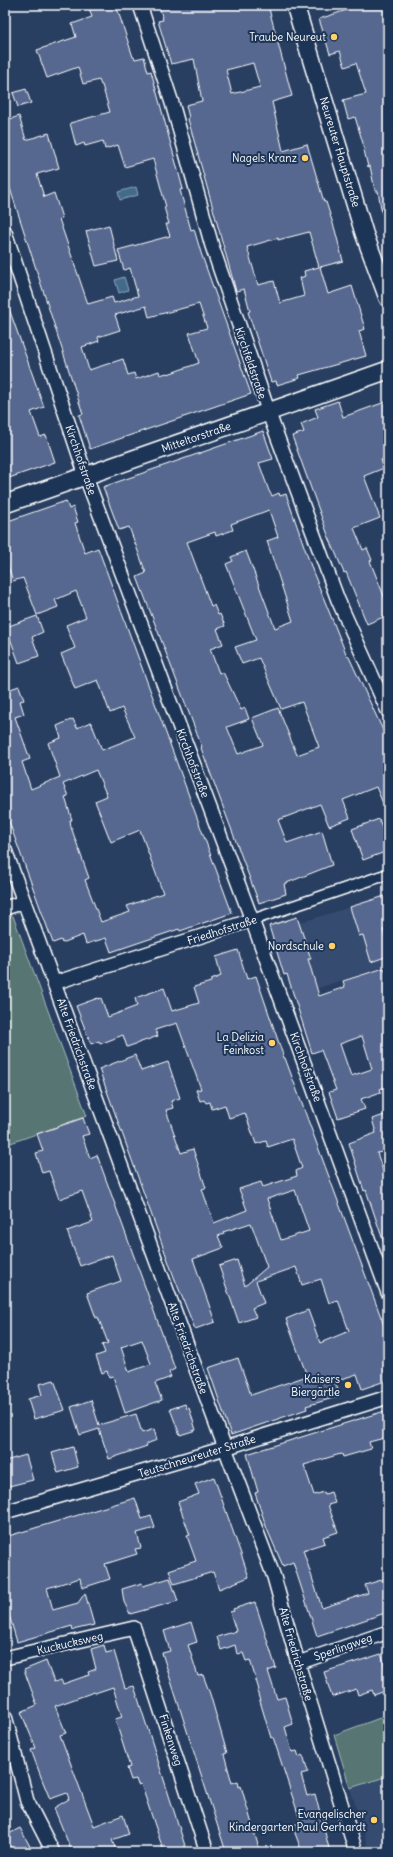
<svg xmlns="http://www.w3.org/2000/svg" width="393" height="1857" font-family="Delius,sans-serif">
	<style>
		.built { fill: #364b70 }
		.green { fill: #567473; stroke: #aabab9 }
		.water { fill: #436a8b; stroke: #8ea6b9 }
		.building { fill: #56678f; stroke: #fff; fill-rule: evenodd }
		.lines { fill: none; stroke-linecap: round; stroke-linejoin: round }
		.pedestrian-casing { stroke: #fff; stroke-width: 13 }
		.minor-casing { stroke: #fff; stroke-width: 16 }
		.tertiary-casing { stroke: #fff; stroke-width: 20 }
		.pedestrian { stroke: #1d3557; stroke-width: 10 }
		.minor { stroke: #1d3557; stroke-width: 13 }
		.tertiary { stroke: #1d3557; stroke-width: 17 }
		.poi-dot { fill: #ffd166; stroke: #1d3557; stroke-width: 1.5 }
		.labels { text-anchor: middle; stroke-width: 4; stroke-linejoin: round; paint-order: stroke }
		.poi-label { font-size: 11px; fill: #fff; stroke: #1d3557; text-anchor: end }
		.street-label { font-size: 11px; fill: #fff; stroke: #1d3557 }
	</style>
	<rect width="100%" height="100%" fill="#283f62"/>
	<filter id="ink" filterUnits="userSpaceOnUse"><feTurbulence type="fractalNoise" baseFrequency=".025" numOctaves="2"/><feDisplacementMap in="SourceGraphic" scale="8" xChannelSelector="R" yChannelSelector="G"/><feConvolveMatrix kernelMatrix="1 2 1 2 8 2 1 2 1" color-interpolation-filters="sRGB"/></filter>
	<g filter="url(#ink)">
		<g class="built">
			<polygon points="388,893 388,965 294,996 269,926 297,917 299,923 379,898 379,896"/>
			<polygon points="388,1776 388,1852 370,1852 350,1788"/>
		</g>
		<g class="green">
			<polygon points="13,916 87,1116 5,1145 5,918"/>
			<polygon points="388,1715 388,1776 350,1788 334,1735"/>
		</g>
		<g class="water">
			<polygon points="136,187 138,195 120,200 118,192"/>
			<polygon points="124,277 128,290 119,293 115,280"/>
		</g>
		<g class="building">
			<path d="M88 5H116L133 57H134L135 59 144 57 148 72 151 71 183 189 180 190 191 230 194 229 201 253 251 394 90 449 79 415 83 414 5 173V121L19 116 26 140 49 133 59 168 37 174 44 197 54 193 62 218 59 219 88 304 112 297 114 303 138 296 130 268 124 270 118 250 170 236 166 224H169L164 207H166L153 159 125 167 118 145 105 149 103 141 85 146 84 143 76 146 70 123 110 112 102 85H101L99 80 83 84 78 67 47 78 37 50 76 37 72 24 92 17ZM199 304 207 328 189 333 199 363 168 374 167 373 160 375 159 371 136 379 134 373 128 375 123 359 89 370 82 347 99 341 98 337 120 330 115 315 146 306 149 317Z"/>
			<path d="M159 5H268L292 96 272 102 283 151 307 144 324 202H326L335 230 343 261 320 267 328 294 352 286 365 329 359 331 366 356 299 375 300 378 277 385 276 381 271 382 248 312 250 311 244 289 236 291 188 119 189 118 186 105 202 101 194 59 171 64 158 21 163 20ZM253 63 260 87 232 94 226 70ZM309 232 319 267 304 271 305 276 300 278 304 296 280 303 274 281 258 285 247 247 278 238V240Z"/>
			<polygon points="351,5 388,5 388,213 382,214 378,191 375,191 370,166 368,167 364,150 365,150 355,117 348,119 343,100 366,94 356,63 345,67 340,51 330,54 319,19 353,8"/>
			<polygon points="26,89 31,103 18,107 13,93"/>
			<polygon points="109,225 118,261 96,266 86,231"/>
			<polygon points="5,303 7,303 44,407 31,412 40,437 46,435 55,462 9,478 5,467"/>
			<polygon points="338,401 343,417 388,401 388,457 381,460 384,468 364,476 380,518 354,528 363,550 367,548 372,560 370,561 388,606 388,615 367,624 346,572 344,573 328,535 292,436 304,432 301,424 318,417 315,409"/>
			<path d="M263 431 273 459 259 463 269 491 272 496 279 493 280 496 286 494 313 572 347 656 348 655 388 741V815L376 787 343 800 350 818 329 826 320 804 278 820 287 843 322 831 332 865 284 884 286 894 259 903 201 748 202 747 137 577 146 573 129 527 119 530 103 487ZM269 510 278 537 267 541 293 621 275 628 246 551 231 557 233 561 226 564 256 640 235 647 242 664 259 658 281 709 302 702 319 747 297 755 278 708 252 718 263 745 238 754 227 727 249 719 245 708 241 710 223 672 219 673 210 649 223 644 217 629 225 626 220 614 218 615 214 605 211 606 187 542 215 532 216 536 233 530 231 524Z"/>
			<path d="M66 501 69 509 73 507 78 522 75 523 85 553 98 548 232 913 180 931 179 929 111 952 106 938 86 944 83 935 62 943 61 940 53 943 5 811V691L19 686 24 700 20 701 24 714 15 717 30 759 22 762 31 789 60 777 48 743 61 738 57 726 73 719 77 728 91 722 102 750 135 737 122 708 110 713 98 680 75 689 61 654 75 648 66 625 86 617 76 591 55 600 58 607 37 615 23 578 13 581 5 558V522ZM96 770 107 796 95 801 111 842 140 830 163 893 127 906 130 912 101 922 85 880 89 878 71 827 70 820H72L65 797 68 796 63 784Z"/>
			<polygon points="37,616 43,632 32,637 39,656 19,663 6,627"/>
			<polygon points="379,819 388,845 388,851 363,860 352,829"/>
			<polygon points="388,895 388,928 383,930 388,947 388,956 371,962 363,935 359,936 350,907"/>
			<path d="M297 917 311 959H308L319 996 345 987 343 981 384 968 388 977V1086L380 1089 381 1092 361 1099 365 1109 338 1118 329 1092 336 1090 321 1050 312 1053 287 974 284 975 269 926ZM362 1036 372 1069 351 1076 340 1044Z"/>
			<path d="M238 950 247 979 256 976 284 1058H285L388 1336V1380L362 1389 357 1374 335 1381 340 1396 306 1406 307 1409 231 1435 208 1368 238 1358 251 1395 307 1376 286 1319 308 1310 320 1343 349 1331 338 1300 329 1303 321 1279 302 1285 296 1267 256 1281 264 1303 252 1308 256 1317 239 1323 219 1266 237 1260 245 1286 267 1267 251 1223 223 1232 224 1234 218 1236 223 1248 193 1259 215 1322 195 1329 174 1277 99 1069 135 1055 141 1071 168 1062 180 1098 171 1101 173 1108 166 1110 181 1153 193 1149 206 1188 202 1189 214 1223 247 1210 239 1189 261 1182 263 1187 297 1176 296 1171 302 1168 292 1139 268 1147 266 1141 256 1144 245 1113 229 1118 225 1105 212 1109 210 1102 206 1103 204 1100 200 1101 196 1090 201 1089 177 1023 155 1030 158 1036 127 1047 123 1035 100 1044 99 1041 91 1044 76 1006 98 998V999L101 998 108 1017 137 1006 135 998 164 988 172 1011 199 1003 194 987 211 982V980L221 976 216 957ZM295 1190 309 1231 281 1240 267 1199Z"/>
			<polygon points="388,1114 388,1161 386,1161 382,1152 377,1153 388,1185 388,1248 386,1249 366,1190 364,1191 349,1143 376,1133 372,1119"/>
			<path d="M83 1118 89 1134 82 1136 90 1158 97 1155 175 1369 169 1372 171 1377 155 1383 162 1400 125 1413 113 1376 109 1377 107 1371 102 1373 96 1356 105 1353 102 1345 108 1343 98 1317 96 1318 87 1293 121 1281 112 1255 80 1266 67 1231 93 1222 82 1191 59 1199 49 1171 42 1173 36 1153 43 1151 37 1134ZM142 1340 151 1364 129 1372 121 1347Z"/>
			<polygon points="54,1380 65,1410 34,1419 28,1399 42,1395 39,1384"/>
			<polygon points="91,1400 99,1425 136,1414 142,1433 154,1429 157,1440 146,1444 147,1446 109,1459 99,1429 80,1435 71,1407"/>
			<polygon points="185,1404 187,1409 189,1408 196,1430 180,1435 170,1409"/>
			<polygon points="388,1410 388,1437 369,1442 371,1449 343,1457 342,1454 337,1455 304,1465 314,1495 324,1492 325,1494 331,1492 335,1503 328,1505 338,1532 323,1537 325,1543 303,1550 322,1608 368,1593 365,1585 388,1578 388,1612 317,1636 293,1562 283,1566 267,1529 255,1493 258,1492 247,1454"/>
			<polygon points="73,1447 78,1467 58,1473 52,1453"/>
			<polygon points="26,1455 33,1480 5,1487 5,1461"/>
			<polygon points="214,1477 249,1577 219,1589 213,1572 174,1584 169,1570 196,1561 187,1536 190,1535 178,1502 199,1494 195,1484"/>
			<polygon points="135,1498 142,1519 151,1516 155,1528 137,1533 141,1548 135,1549 137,1554 105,1564 110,1579 82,1588 80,1578 47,1588 53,1610 78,1603 85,1593 94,1625 73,1630 72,1626 17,1642 5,1601 5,1537"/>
			<polygon points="170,1578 178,1601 130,1614 124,1602 122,1589 142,1583 143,1586"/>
			<polygon points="255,1602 276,1668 268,1671 277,1699 285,1697 293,1724 285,1727 292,1752 297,1751 299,1757 302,1755 304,1758 308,1772 301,1774 307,1796 315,1794 330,1852 302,1852 292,1825 301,1823 273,1737 271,1738 257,1691 259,1690 250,1660 246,1661 243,1653 237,1654 235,1645 221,1650 217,1637 236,1631 230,1612 234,1611 233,1609"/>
			<polygon points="191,1622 197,1642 188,1645 198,1676 203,1675 210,1694 227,1753 224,1754 232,1783 238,1781 239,1787 241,1786 260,1852 226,1852 162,1653 170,1651 164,1631"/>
			<polygon points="104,1645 106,1653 114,1651 125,1688 134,1686 187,1852 164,1852 141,1784 138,1785 136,1779 131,1780 127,1768 130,1767 115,1719 122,1717 113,1687 95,1693 94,1692 55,1706 66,1733 60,1735 94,1826 123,1815 129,1834 112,1840 117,1852 72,1852 54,1808 69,1799 67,1793 50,1799 43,1782 31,1750 36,1748 21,1712 37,1705 24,1670 46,1661 54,1682 61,1680 63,1684 89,1675 88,1672 96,1669 91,1649"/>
			<polygon points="381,1654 388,1674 388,1690 374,1695 372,1690 358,1695 356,1689 332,1697 324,1672"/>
			<polygon points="20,1828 33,1852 5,1852 5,1836"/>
		</g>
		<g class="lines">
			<defs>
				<polyline id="pedestrian" points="252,920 388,874"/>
				<g id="minor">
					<polyline points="140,5 172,103 212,246 272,422 338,600 388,711"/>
					<polyline points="5,232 90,488 252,920 388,1293"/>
					<polyline points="5,850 225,1448 274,1577 298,1663 356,1852"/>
					<polyline points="5,908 24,902"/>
					<polyline points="54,983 252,920"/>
					<polyline points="5,1512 225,1448 388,1397"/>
					<polyline points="5,1658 134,1628 207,1852"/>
					<polyline points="298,1663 388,1632"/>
					<polyline points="5,1716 27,1801 53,1852"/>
				</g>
				<g id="tertiary">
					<polyline points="295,5 364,233 388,298"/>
					<polyline points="5,504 388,370"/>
				</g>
			</defs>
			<use href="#pedestrian" class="pedestrian-casing"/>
			<use href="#minor" class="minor-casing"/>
			<use href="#tertiary" class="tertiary-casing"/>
			<use href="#pedestrian" class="pedestrian"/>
			<use href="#minor" class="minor"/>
			<use href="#tertiary" class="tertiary"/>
		</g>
	</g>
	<g class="poi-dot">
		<circle cx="334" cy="37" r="4"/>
		<circle cx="305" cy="158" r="4"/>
		<circle cx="332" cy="946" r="4"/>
		<circle cx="272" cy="1043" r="4"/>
		<circle cx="348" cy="1385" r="4"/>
		<circle cx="374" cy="1820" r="4"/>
	</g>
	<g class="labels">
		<g class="poi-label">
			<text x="326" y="41">Traube Neureut</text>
			<text x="297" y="162">Nagels Kranz</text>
			<text x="324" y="950">Nordschule</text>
			<text x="264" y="1041">La Delizia<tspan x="264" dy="13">Feinkost</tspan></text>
			<text x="340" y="1383">Kaisers<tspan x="340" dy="13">Biergärtle</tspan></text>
			<text x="366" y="1818">Evangelischer<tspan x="366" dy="13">Kindergarten Paul Gerhardt</tspan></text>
		</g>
		<g class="street-label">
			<text transform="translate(340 152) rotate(73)" y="4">Neureuter Hauptstraße</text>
			<text transform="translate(251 363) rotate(71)" y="4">Kirchfeldstraße</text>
			<text transform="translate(196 437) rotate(-19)" y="4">Mitteltorstraße</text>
			<text transform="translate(81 460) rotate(71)" y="4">Kirchhofstraße</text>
			<text transform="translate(193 763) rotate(69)" y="4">Kirchhofstraße</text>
			<text transform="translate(222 930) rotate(-18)" y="4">Friedhofstraße</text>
			<text transform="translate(77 1044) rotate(70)" y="4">Alte Friedrichstraße</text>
			<text transform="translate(306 1067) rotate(70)" y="4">Kirchhofstraße</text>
			<text transform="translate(188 1348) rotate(70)" y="4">Alte Friedrichstraße</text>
			<text transform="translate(197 1456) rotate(-17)" y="4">Teutschneureuter Straße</text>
			<text transform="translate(70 1643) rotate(-13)" y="4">Kuckucksweg</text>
			<text transform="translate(343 1647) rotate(-19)" y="4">Sperlingweg</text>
			<text transform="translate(296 1654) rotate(74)" y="4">Alte Friedrichstraße</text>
			<text transform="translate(171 1740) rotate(72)" y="4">Finkenweg</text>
		</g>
	</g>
	<rect width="393" height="1857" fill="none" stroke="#1d3557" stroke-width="20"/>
	<rect x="10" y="10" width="373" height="1837" fill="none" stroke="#fff" stroke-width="1.5" filter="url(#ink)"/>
</svg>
